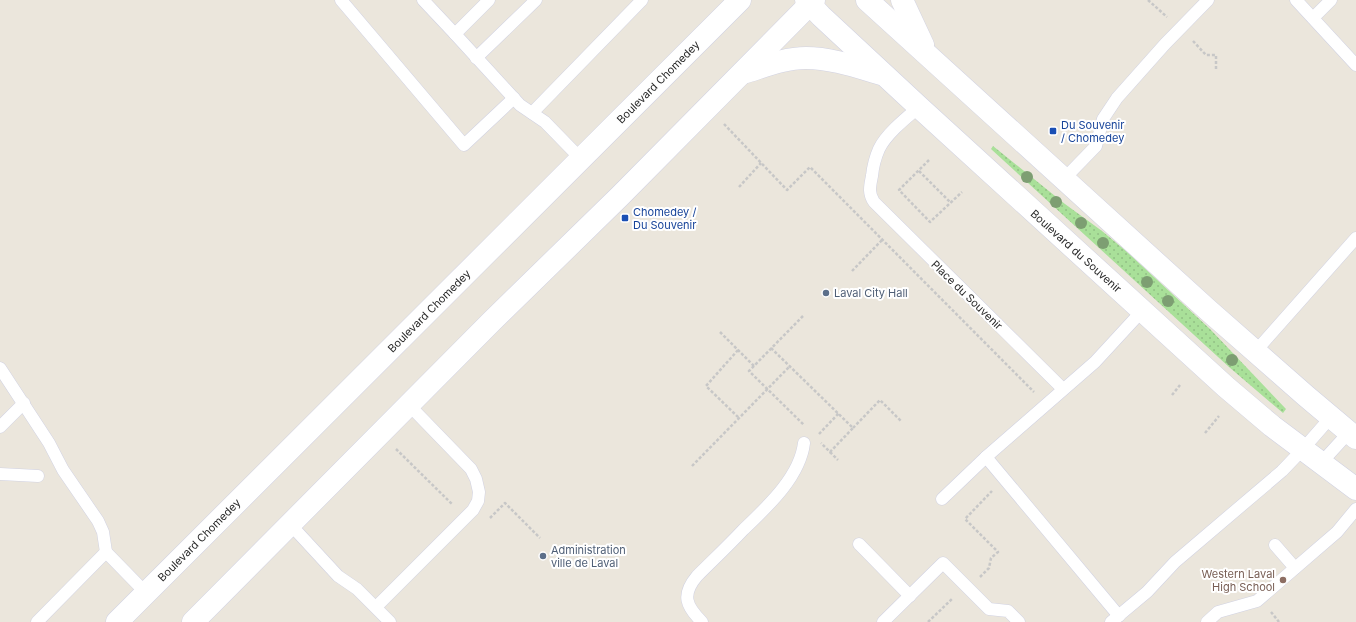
<svg xmlns="http://www.w3.org/2000/svg" width="1356" height="622" font-family="Inter,sans-serif">
	<style>
		.grass { fill: url(#grass-dots) }
		.lines { fill: none; stroke-linecap: round; stroke-linejoin: round }
		.service-casing { stroke: #d1d2e2; stroke-width: 13 }
		.tertiary-casing { stroke: #d1d2e2; stroke-width: 23 }
		.path { stroke: #c7c7c7; stroke-width: 2.5; stroke-dasharray: 3 2; stroke-linecap: butt }
		.service { stroke: #fff; stroke-width: 12 }
		.tertiary { stroke: #fff; stroke-width: 22 }
		.tree { fill: #7d9e72 }
		.transit-dot { fill: #1a4fb4; stroke: #fff; stroke-width: 1.5 }
		.service-dot { fill: #5c6f8a; stroke: #fff; stroke-width: 1.5 }
		.education-dot { fill: #8d6e63; stroke: #fff; stroke-width: 1.5 }
		.labels { text-anchor: middle; stroke-width: 4; stroke-linejoin: round; paint-order: stroke }
		.street-label { font-size: 11px; fill: #292929; stroke: #fff }
		.transit-label { font-size: 11px; fill: #164399; stroke: #fff; text-anchor: start }
		.service-label { font-size: 11px; fill: #4e5e75; stroke: #fff; text-anchor: start }
		.education-label { font-size: 11px; fill: #785e54; stroke: #fff; text-anchor: end }
	</style>
	<defs>
		<pattern id="grass-dots" width="8" height="8" patternUnits="userSpaceOnUse"><rect width="8" height="8" fill="#a9e099"/><path d="M2 2h.1M6 6h.1" fill="none" stroke="#91c084" stroke-width="1.8" stroke-linecap="round"/></pattern>
	</defs>
	<rect width="100%" height="100%" fill="#ebe6dc"/>
	<polygon class="grass" points="993,146 1065,204 1102,231 1126,251 1210,329 1286,409 1283,413 1229,367 991,149"/>
	<g class="lines">
		<defs>
			<g id="service">
				<polyline points="341,0 464,145 514,98"/>
				<polyline points="423,0 455,34"/>
				<polyline points="489,0 455,34 520,105 545,122 581,159"/>
				<polyline points="1296,0 1356,65"/>
				<polyline points="1313,18 1331,0"/>
				<polyline points="476,58 536,0"/>
				<path d="M919 107C906 118 886 134 879 149 875 158 873 166 872 176 870 186 868 193 874 202L1063 389"/>
				<polyline points="532,113 642,0"/>
				<polyline points="1064,179 1096,146 1103,119 1117,98 1165,44 1208,0"/>
				<polyline points="1255,352 1356,238"/>
				<polyline points="0,368 49,443 63,470 98,521 103,532 106,552"/>
				<polyline points="0,427 24,403"/>
				<polyline points="1321,463 1352,429"/>
				<polyline points="0,474 38,476"/>
				<polyline points="942,499 986,457"/>
				<polyline points="290,524 338,576 357,589 390,622"/>
				<polyline points="859,544 910,596"/>
				<polyline points="1275,545 1295,568"/>
				<polyline points="376,607 473,510 478,501 479,492 476,479 471,469 409,405"/>
				<polyline points="1119,616 986,457 1095,362 1142,311"/>
				<polyline points="37,622 106,552 146,593"/>
				<path d="M702 622C686 606 681 595 697 576 712 561 728 546 743 530 767 507 800 477 804 443"/>
				<polyline points="883,622 943,563 989,609 1008,611 1019,622"/>
				<polyline points="1111,622 1147,592 1175,562 1282,471 1303,449 1331,417"/>
				<polyline points="1207,622 1218,612 1257,601 1337,532 1356,509"/>
			</g>
			<g id="tertiary">
				<polyline points="806,0 821,16 919,107 1226,387 1272,426 1356,489"/>
				<polyline points="867,0 1208,310 1306,396 1356,438"/>
				<polyline points="902,0 923,45"/>
				<path d="M743 73C763 67 784 58 806 58 831 58 857 67 881 74"/>
				<polyline points="117,622 740,0"/>
				<polyline points="193,622 492,321 620,196 814,0"/>
			</g>
		</defs>
		<use href="#service" class="service-casing"/>
		<use href="#tertiary" class="tertiary-casing"/>
		<g class="path">
			<polyline points="1148,0 1167,17"/>
			<polyline points="1193,41 1206,55 1216,55 1216,69"/>
			<polyline points="724,124 787,190 810,167 1034,392"/>
			<polyline points="929,160 899,190 930,222 962,192"/>
			<polyline points="919,171 950,202"/>
			<polyline points="739,187 761,163"/>
			<polyline points="852,271 882,240"/>
			<polyline points="803,316 749,371 804,425"/>
			<polyline points="720,332 754,366"/>
			<polyline points="771,348 853,428 830,452 821,443"/>
			<polyline points="738,350 706,386 739,418"/>
			<polyline points="1172,395 1180,385"/>
			<polyline points="853,428 880,400 902,422"/>
			<polyline points="1205,433 1219,416"/>
			<polyline points="819,434 839,413"/>
			<polyline points="396,449 453,505"/>
			<polyline points="830,452 838,460"/>
			<polyline points="692,466 790,366"/>
			<polyline points="490,518 505,503 540,538"/>
			<polyline points="980,577 989,568 991,558 998,552 965,519 992,491"/>
			<polyline points="1271,612 1279,622"/>
			<polyline points="928,622 953,598"/>
		</g>
		<use href="#service" class="service"/>
		<use href="#tertiary" class="tertiary"/>
	</g>
	<g class="tree">
		<circle cx="1027" cy="177" r="6"/>
		<circle cx="1056" cy="202" r="6"/>
		<circle cx="1081" cy="223" r="6"/>
		<circle cx="1103" cy="243" r="6"/>
		<circle cx="1147" cy="282" r="6"/>
		<circle cx="1168" cy="301" r="6"/>
		<circle cx="1232" cy="360" r="6"/>
	</g>
	<g class="transit-dot">
		<rect x="1049" y="127" width="8" height="8" rx="2"/>
		<rect x="621" y="214" width="8" height="8" rx="2"/>
	</g>
	<g class="service-dot">
		<circle cx="826" cy="293" r="4"/>
		<circle cx="543" cy="556" r="4"/>
	</g>
	<circle class="education-dot" cx="1283" cy="580" r="4"/>
	<g class="labels">
		<g class="street-label">
			<text transform="translate(658 82) rotate(-45)" y="4">Boulevard Chomedey</text>
			<text transform="translate(1076 251) rotate(42)" y="4">Boulevard du Souvenir</text>
			<text transform="translate(967 295) rotate(44)" y="4">Place du Souvenir</text>
			<text transform="translate(429 311) rotate(-45)" y="4">Boulevard Chomedey</text>
			<text transform="translate(199 540) rotate(-45)" y="4">Boulevard Chomedey</text>
		</g>
		<g class="transit-label">
			<text x="1061" y="129">Du Souvenir<tspan x="1061" dy="13">/ Chomedey</tspan></text>
			<text x="633" y="216">Chomedey /<tspan x="633" dy="13">Du Souvenir</tspan></text>
		</g>
		<g class="service-label">
			<text x="834" y="297">Laval City Hall</text>
			<text x="551" y="554">Administration<tspan x="551" dy="13">ville de Laval</tspan></text>
		</g>
		<g class="education-label">
			<text x="1275" y="578">Western Laval<tspan x="1275" dy="13">High School</tspan></text>
		</g>
	</g>
</svg>
